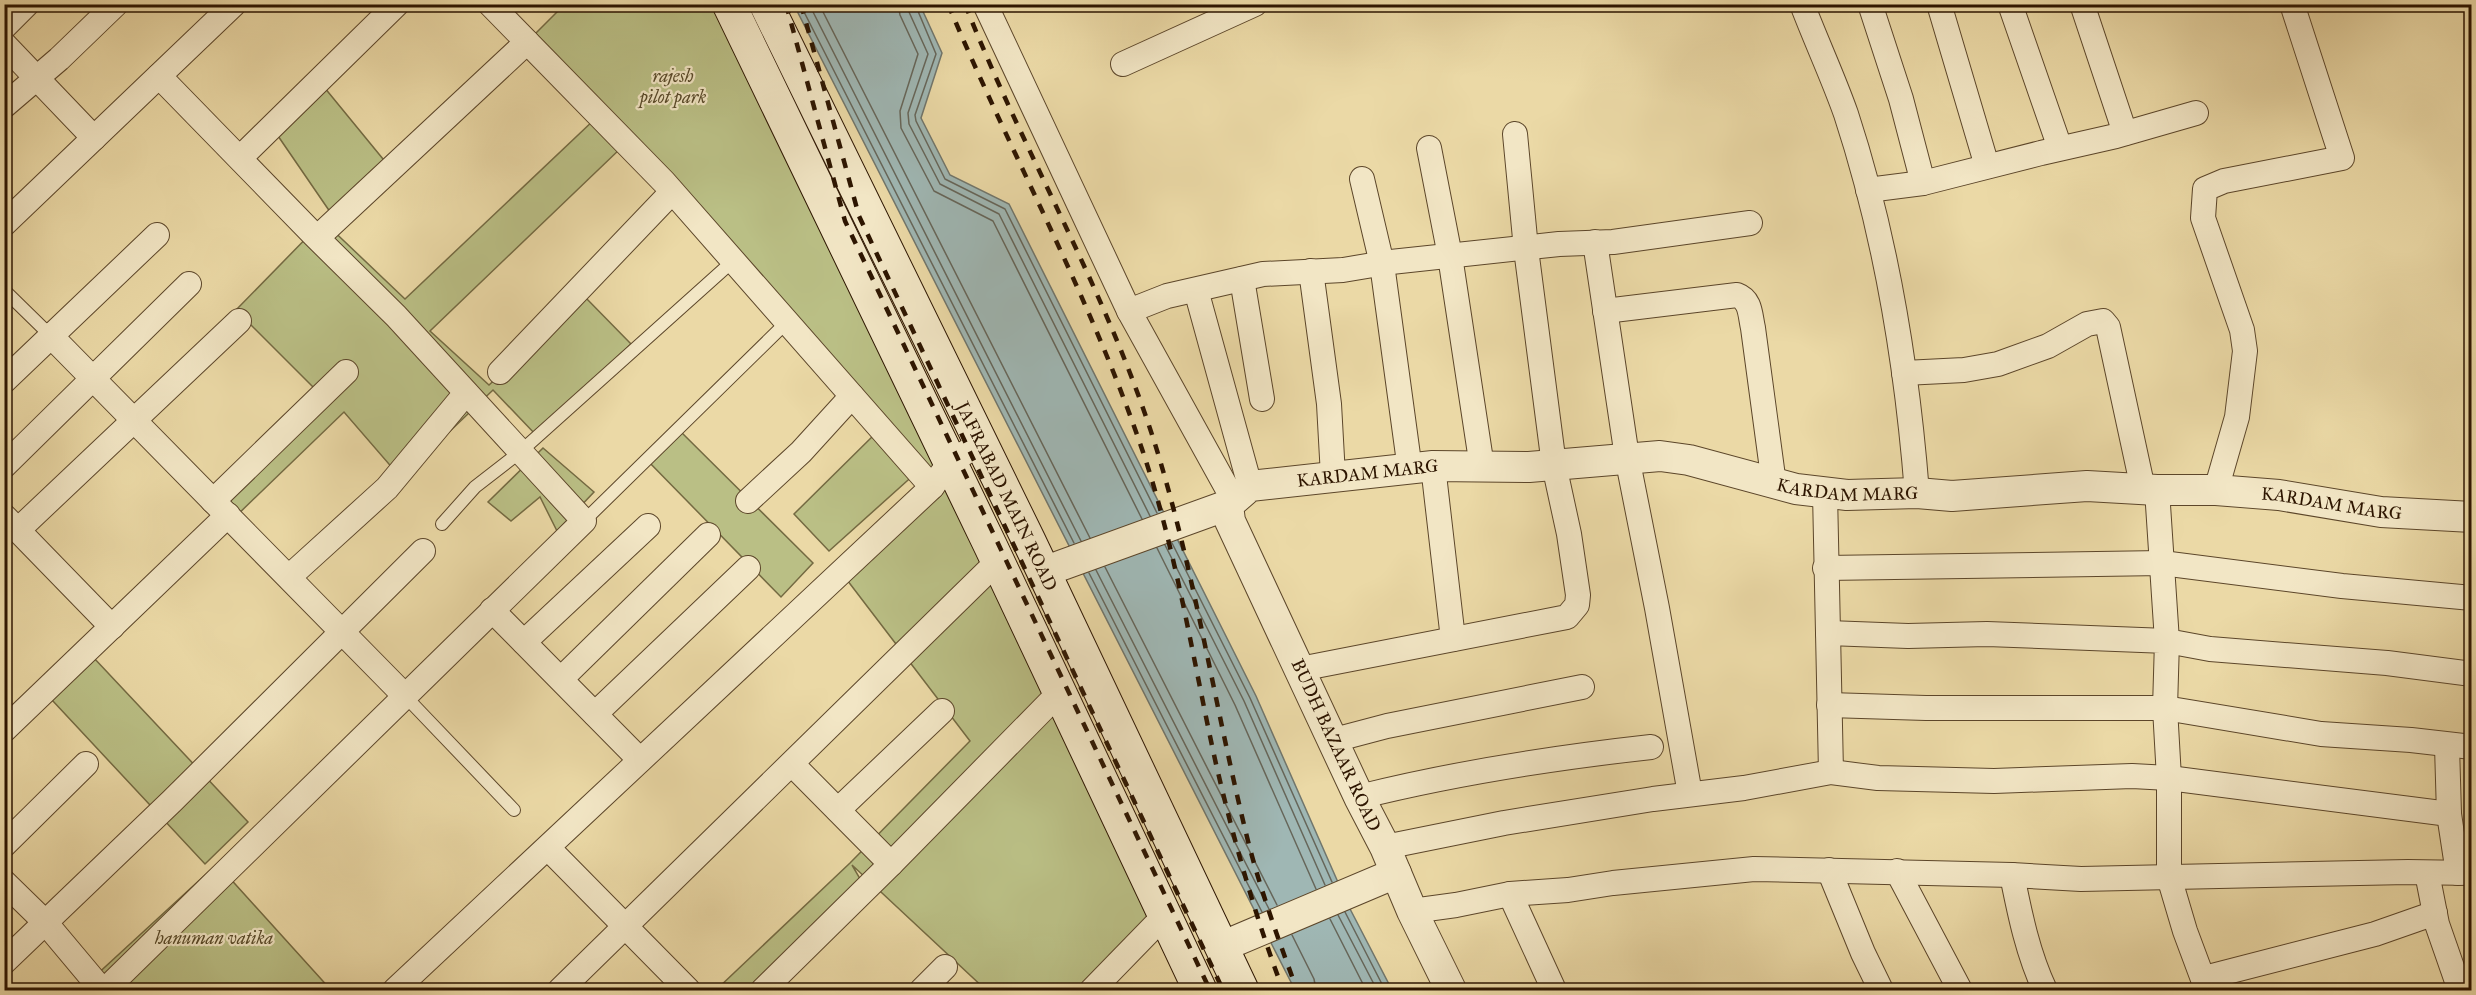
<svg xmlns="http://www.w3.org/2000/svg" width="2476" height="995" font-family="'IM FELL Great Primer',serif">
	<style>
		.green { fill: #babf85; stroke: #746a42; stroke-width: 1.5 }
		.water { fill: #9fb7b4; stroke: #71766c; stroke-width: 1.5 }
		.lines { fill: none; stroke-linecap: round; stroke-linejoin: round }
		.shore { stroke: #66665a; stroke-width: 1.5 }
		.service-casing { stroke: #5c462a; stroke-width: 14 }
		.minor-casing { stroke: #5c462a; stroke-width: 26 }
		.tertiary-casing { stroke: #5c462a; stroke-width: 32 }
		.secondary-casing { stroke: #2d1500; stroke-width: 35 }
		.service { stroke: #f2e6c5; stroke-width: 12 }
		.minor { stroke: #f2e6c5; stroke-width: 24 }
		.tertiary { stroke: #f2e6c5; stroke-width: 30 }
		.secondary { stroke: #f2e6c5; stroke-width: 33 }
		.rail { stroke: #2d1500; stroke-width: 4.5; stroke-dasharray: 10 10; stroke-linecap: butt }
		.labels { text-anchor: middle; stroke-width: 4.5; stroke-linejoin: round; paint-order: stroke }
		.park-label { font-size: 18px; font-style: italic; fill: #574828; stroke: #f2e6c5 }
		.street-label { font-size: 18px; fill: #2d1500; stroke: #f2e6c5 }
	</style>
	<rect width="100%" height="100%" fill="#ebd9a6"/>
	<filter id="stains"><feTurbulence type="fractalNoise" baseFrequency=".00333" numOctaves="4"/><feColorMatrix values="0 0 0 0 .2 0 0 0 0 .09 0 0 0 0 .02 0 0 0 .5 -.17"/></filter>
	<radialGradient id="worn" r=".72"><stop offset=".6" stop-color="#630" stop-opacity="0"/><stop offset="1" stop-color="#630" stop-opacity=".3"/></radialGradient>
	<g class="green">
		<polygon points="564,5 720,5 1165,915 1090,990 986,990 852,865 866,889 763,990 716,990 850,863 970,741 841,572 930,486 917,472 829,551 794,514 879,430 622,147 430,331 489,385 585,297 631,344 536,435 493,390 401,478 344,412 233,519 216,491 315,389 236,310 323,221 405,299 596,118 527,42"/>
		<polygon points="324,87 392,170 337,222 276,133"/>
		<polygon points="678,429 813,563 781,597 646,459"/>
		<polygon points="543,448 594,492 557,531 540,497 511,521 488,502"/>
		<polygon points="93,657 248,822 205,864 52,700"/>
		<polygon points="217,864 331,990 80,990"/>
	</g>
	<polygon class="water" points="794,5 920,5 942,53 921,118 950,175 1009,204 1256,696 1348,905 1392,990 1295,990"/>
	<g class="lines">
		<g class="shore">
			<polyline points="800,4 1074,543"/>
			<polyline points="809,4 1081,541"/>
			<polyline points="819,4 1090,538"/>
			<polyline points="898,4 900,15 918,54 900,111 901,128 934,191 993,221 1142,519"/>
			<polyline points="908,4 909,12 928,54 908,113 909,124 940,184 999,214 1150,516"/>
			<polyline points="915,4 936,54 915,115 916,121 945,179 1005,209 1157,513"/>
			<polyline points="1172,543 1250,698 1332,882"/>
			<polyline points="1165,545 1244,701 1325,885"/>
			<polyline points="1157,548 1235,705 1316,889"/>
			<polyline points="1105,567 1277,905"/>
			<polyline points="1096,570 1269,909"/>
			<polyline points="1089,573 1262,912"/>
			<polyline points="1345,912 1385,990"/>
			<polyline points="1338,915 1377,990"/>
			<polyline points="1330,919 1366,990"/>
			<polyline points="1292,935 1314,979 1316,990"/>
		</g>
		<defs>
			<g id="service">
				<polyline points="4,290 50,335"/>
				<polyline points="584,521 787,322"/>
				<polyline points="442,524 475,487 520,452 733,261"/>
				<polyline points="405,696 514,810"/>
			</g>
			<g id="minor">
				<polyline points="490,4 664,182 932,487"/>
				<polyline points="985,4 1129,311 1233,499"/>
				<path d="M1802 4C1816 41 1833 77 1846 114 1886 236 1907 365 1917 493"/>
				<polyline points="1870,4 1901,99 1923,183"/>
				<polyline points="1939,4 1987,166"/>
				<polyline points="2010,4 2060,148"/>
				<polyline points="2082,4 2125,133"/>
				<polyline points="4,27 27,4"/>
				<polyline points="4,44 94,138"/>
				<polyline points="1123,64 1255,4"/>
				<polyline points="4,106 59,59 116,4"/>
				<polyline points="1429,148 1450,256 1482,467"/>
				<polyline points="240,158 397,4"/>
				<polyline points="1362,179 1382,264 1410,470"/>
				<polyline points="1868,190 1923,183 2041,153 2116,136 2196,113"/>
				<polyline points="4,224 234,4"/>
				<polyline points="318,237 527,42"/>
				<polyline points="1595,242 1627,457 1657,608 1690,794"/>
				<polyline points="1311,271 1329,404 1333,476"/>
				<polyline points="1242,279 1262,399"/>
				<polyline points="1196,290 1250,486"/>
				<polyline points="1129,311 1167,296 1263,274 1343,270 1391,262 1559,244 1613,242 1750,223"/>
				<path d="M1605 311 1737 295C1751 300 1750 315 1753 328L1774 484"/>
				<polyline points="50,335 405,696"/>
				<polyline points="500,372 672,192"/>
				<polyline points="1904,373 1964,370 1998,364 2048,346 2087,324 2103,321 2108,327 2143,489"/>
				<polyline points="4,381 157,235"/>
				<polyline points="4,466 189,284"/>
				<polyline points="1433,466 1453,639"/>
				<polyline points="2157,490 2167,641 2210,649 2387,663 2472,674"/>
				<polyline points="2216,490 2237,417 2245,351 2242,330 2203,218 2205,189 2224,181 2342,158 2292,4"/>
				<polyline points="1825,493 1831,772"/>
				<polyline points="213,501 346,372"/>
				<polyline points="748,501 801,452 852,396"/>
				<polyline points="4,516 112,627"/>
				<polyline points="18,530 239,321"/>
				<polyline points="1825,568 2162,563 2342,586 2472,598"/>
				<polyline points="289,577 387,488 466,393"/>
				<polyline points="492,610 640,760"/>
				<polyline points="1828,633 1908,636 1987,634 2167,641 2165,708 2169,778 2169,877 2185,931 2207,990"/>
				<polyline points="524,642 648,526"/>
				<polyline points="1300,669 1567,617 1577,605 1578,595 1569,534 1554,465 1526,249 1515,134"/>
				<polyline points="561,679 708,535"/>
				<polyline points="1829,705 1926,708 2165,708 2321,734 2411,740 2472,747"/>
				<polyline points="595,714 748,568"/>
				<polyline points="4,730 228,515"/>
				<polyline points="1334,740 1387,726 1582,687"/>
				<polyline points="792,764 891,864"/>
				<path d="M1359 797C1455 773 1552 758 1651 747"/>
				<polyline points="838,810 942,711"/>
				<polyline points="2449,814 2458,873"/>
				<polyline points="4,845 86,764"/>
				<polyline points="1385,847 1504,823 1653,799 1744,788 1831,772 1878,778 1994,781 2132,776 2169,778 2449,814 2447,746"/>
				<polyline points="548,848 688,990"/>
				<polyline points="1829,870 1863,953 1881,990"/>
				<polyline points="1897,871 1960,990"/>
				<polyline points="2427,873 2437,924 2460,990"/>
				<path d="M2012 875C2020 915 2028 954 2045 990"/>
				<polyline points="4,882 45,922 102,990"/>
				<polyline points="1510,894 1554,990"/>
				<polyline points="1412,911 1456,905 1510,894 1568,890 1613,883 1754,869 2012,875 2081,879 2408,872 2472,873"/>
				<polyline points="4,962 172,801 423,551"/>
				<polyline points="2204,978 2375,934 2435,913"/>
				<polyline points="105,990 584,521 396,316 314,235 159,76"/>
				<polyline points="395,990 932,487 950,462 981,443"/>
				<polyline points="560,990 998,561"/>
				<polyline points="763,990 891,864 1060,692"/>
				<polyline points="922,990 945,967"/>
				<polyline points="1092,990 1165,915"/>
			</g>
			<g id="tertiary">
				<polyline points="1043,572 1228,505"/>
				<polyline points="1221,947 1396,873"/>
				<path id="s1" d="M1451 990 1412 911 1385 847 1359 797 1230 521 1228 505 1250 486 1433 466 1529 467 1660 456 1689 460 1796 489 1847 495 1917 493 1952 496 2087 486 2157 490H2216L2279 495 2381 512 2472 517"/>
			</g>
			<g id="secondary">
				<polyline points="729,4 991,547 1200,990"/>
				<path id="s2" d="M766 4 1029 541 1242 990"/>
			</g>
		</defs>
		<use href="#service" class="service-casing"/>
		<use href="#minor" class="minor-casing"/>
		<use href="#tertiary" class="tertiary-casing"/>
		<use href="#secondary" class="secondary-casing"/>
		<use href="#service" class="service"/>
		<use href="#minor" class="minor"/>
		<use href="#tertiary" class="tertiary"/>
		<use href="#secondary" class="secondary"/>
		<g class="rail">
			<polyline points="786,4 845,221 1210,990"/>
			<polyline points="801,4 859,216 1223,990"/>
			<path d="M948 4C1011 155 1091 298 1143 452 1177 554 1193 660 1216 764 1234 841 1255 916 1283 990"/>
			<path d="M965 4C1025 157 1112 300 1159 457 1197 584 1216 713 1248 841 1261 892 1279 941 1297 990"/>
		</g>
	</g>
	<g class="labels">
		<g class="park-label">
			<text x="673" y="82">rajesh<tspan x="673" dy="21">pilot park</tspan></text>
			<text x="214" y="944">hanuman vatika</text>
		</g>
		<g class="street-label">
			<text dy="6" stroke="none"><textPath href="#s1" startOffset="682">KARDAM MARG</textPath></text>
			<text dy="6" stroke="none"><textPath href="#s1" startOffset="1167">KARDAM MARG</textPath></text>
			<text dy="6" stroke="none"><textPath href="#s2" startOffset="548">JAFRABAD MAIN ROAD</textPath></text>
			<text dy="6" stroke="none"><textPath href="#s1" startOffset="1653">KARDAM MARG</textPath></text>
			<text transform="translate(1336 745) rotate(65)" y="6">BUDH BAZAAR ROAD</text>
		</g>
	</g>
	<rect width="2476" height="995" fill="none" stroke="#ebd9a6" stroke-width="24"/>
	<rect x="6" y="6" width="2464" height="983" fill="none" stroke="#2d1500" stroke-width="3"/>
	<rect x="12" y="12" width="2452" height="971" fill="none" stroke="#2d1500" stroke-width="1.5"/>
	<rect width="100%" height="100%" filter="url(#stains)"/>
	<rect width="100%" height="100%" fill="url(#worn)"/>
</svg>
